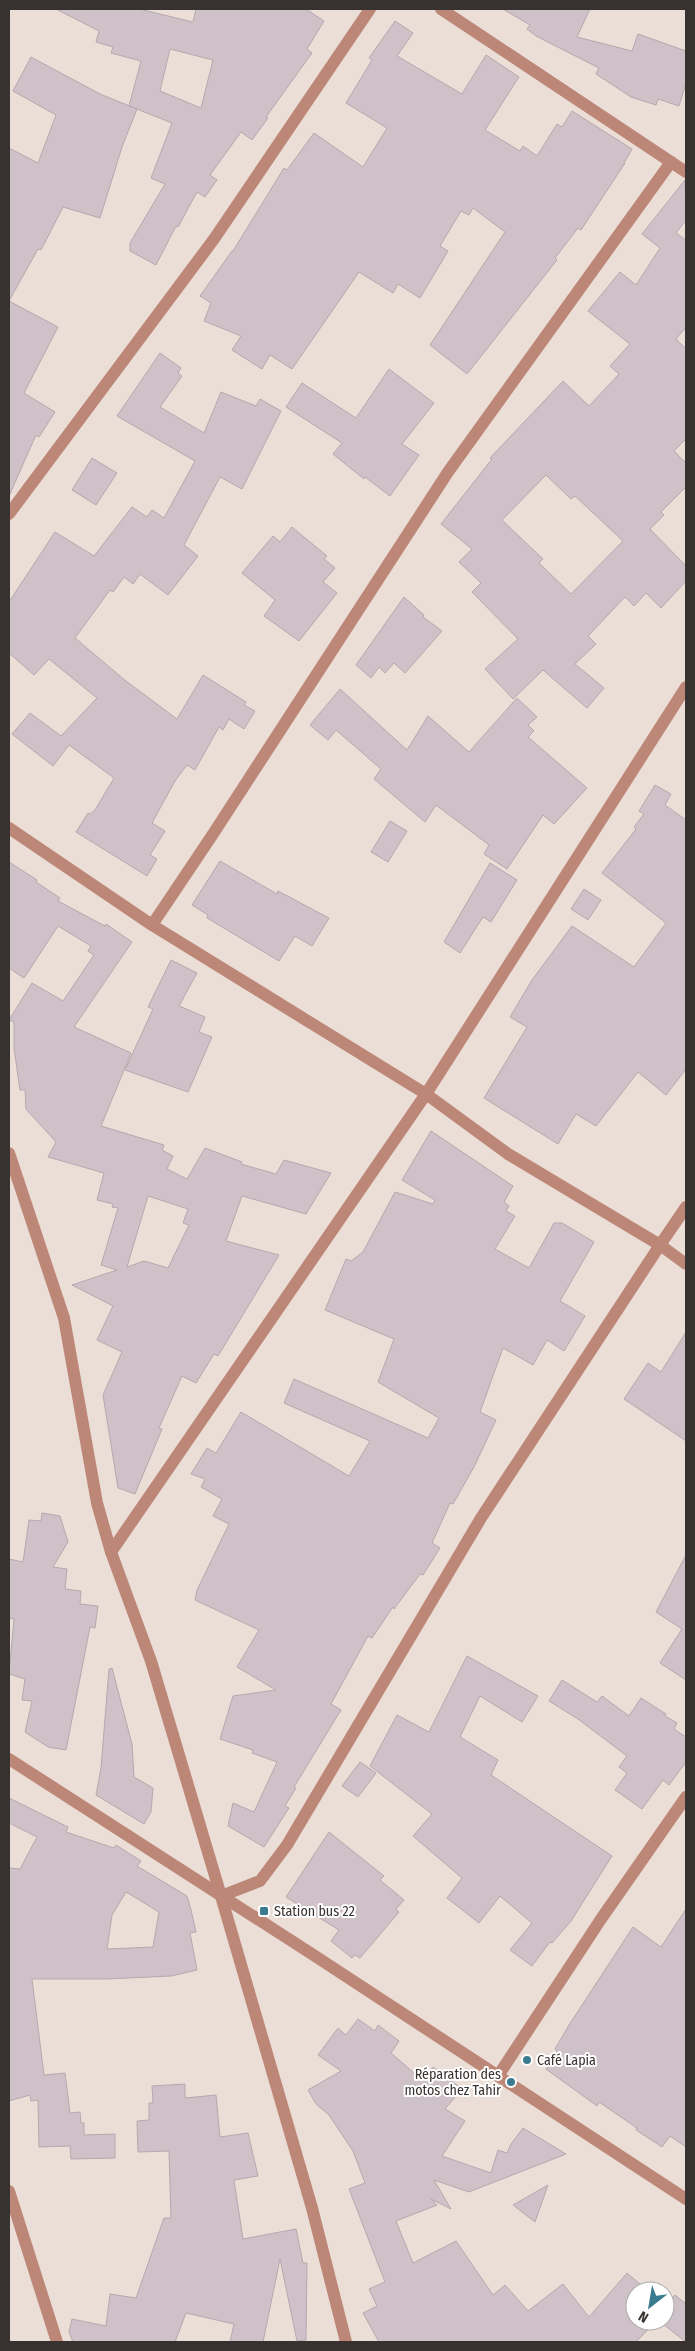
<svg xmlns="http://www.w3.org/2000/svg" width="695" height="2351" font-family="'Fira Sans Condensed',sans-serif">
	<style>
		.building { fill: #cfc1c8; stroke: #b5a8ae; fill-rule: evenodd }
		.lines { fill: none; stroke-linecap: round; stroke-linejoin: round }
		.street { stroke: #bd8778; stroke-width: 12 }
		.poi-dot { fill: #3b7b8f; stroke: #fff; stroke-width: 2 }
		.labels { text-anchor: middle; stroke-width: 4; stroke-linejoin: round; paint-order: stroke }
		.poi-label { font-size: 14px; fill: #37322f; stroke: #fff; text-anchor: start }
	</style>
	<rect width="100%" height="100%" fill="#ebded7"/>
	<g class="building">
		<path d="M56 9H139L193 22 196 9H306L324 21 307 49 312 53 266 117 268 118 252 140 241 132 210 175 217 180 205 197 197 192 178 227 176 226 156 265 130 251V243L165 184 151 178 172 123 129 106 141 61 111 53 113 47 96 42 99 31ZM170 49 213 60 201 108 160 91Z"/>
		<polygon points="503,9 590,9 577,37 632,51 638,34 686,51 686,83 679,106 658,99 656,105 631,97 596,74 599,68 536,36 527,29 530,25"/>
		<polygon points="395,21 413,33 397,56 462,94 486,55 519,77 485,130 520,151 523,146 537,156 557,124 562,127 572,111 632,149 624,163 625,163 581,230 578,228 555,258 557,260 467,374 430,345 505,232 473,208 469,215 461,211 440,246 448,251 420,298 398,284 393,293 359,272 292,369 270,355 262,369 232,350 241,336 204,321 211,303 200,296 232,251 233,251 284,168 287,170 314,133 363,167 387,128 346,103 372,60 369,58"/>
		<polygon points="31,57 100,94 137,109 122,147 100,218 63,207 41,250 38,249 9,301 9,148 38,163 56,115 13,91"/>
		<path d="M685 180 686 220 676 233 686 240V327L676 339 686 349V439L674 451 686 463V487L661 512 664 515 650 529 686 566V581L661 608 646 593 634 606 625 597 588 636 596 644 575 664 604 688 587 708 543 670 513 699 485 669 518 639 472 592 481 583 459 562 472 549 441 524 492 459 490 458 563 381 589 406 619 374 610 366 630 344 588 311 620 272 636 285 660 248 642 234ZM546 475 571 499 575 496 623 541 571 594 539 563 543 559 502 520Z"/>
		<polygon points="9,301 58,327 24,393 55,412 39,437 36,435 9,496"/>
		<polygon points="160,353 181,368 178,373 182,376 160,407 204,433 221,392 256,406 260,399 281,411 242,489 220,477 184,545 198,556 168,595 140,574 133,584 124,577 113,592 110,590 75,638 126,681 177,719 203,675 246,702 244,705 255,711 244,729 229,719 223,730 219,727 195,770 187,765 175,781 152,823 165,831 150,855 157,859 147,876 76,832 88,813 90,814 95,810 114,778 69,745 53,766 12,734 30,713 61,736 97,698 49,659 34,675 9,653 9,602 55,532 94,556 132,507 147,517 152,510 164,518 195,461 117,416"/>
		<polygon points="389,369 434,403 402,444 419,455 390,496 365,477 364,479 333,454 342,443 286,407 302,383 356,418"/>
		<polygon points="92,458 117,473 96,505 72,490"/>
		<polygon points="292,527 327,556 324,559 335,568 323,582 337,593 299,641 264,616 275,600 242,573 273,536 280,542"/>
		<polygon points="404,597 424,615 423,617 442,631 405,673 394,663 385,673 379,667 371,678 356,665"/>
		<polygon points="340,689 407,750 428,716 469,752 517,698 537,717 528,725 534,731 528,737 587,788 554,824 543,815 507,869 484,854 489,845 436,805 425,822 374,779 381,769 336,730 328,740 310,725"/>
		<polygon points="655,785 671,794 665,805 686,820 686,1069 666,1095 638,1072 596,1126 576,1114 558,1144 484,1098 527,1027 510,1017 532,980 572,926 634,967 666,923 602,873 636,829 634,827 644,814 639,811"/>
		<polygon points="390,821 407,831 388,862 371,852"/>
		<polygon points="220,861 277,894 278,891 329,918 312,946 295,936 279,961 207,918 208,915 192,905"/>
		<path d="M9 862 37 880 36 882 60 898 58 901 105 926 106 924 132 942 74 1027 131 1053 101 1126 164 1145 162 1150 173 1156 167 1169 187 1179 205 1148 242 1162 241 1164 276 1174 284 1160 331 1173 306 1214 242 1196 226 1241 279 1255 218 1356 214 1354 196 1383 182 1376 159 1428 162 1429 135 1494 118 1488 103 1395 122 1352 97 1340 113 1306 72 1285 117 1270 101 1265 118 1208 112 1207 113 1204 97 1200 104 1173 48 1157 56 1142 26 1109 25 1090H20L14 1048V1022L9 1020 32 983 63 1001 94 955 88 951 91 946 58 926 24 978 9 968ZM148 1196 188 1209 183 1223 189 1225 168 1268 144 1261 127 1267Z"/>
		<polygon points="490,863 517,880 491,922 483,917 460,953 444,942"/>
		<polygon points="584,889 601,900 588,920 571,909"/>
		<polygon points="171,960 197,973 179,1006 205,1017 199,1032 212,1037 188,1092 125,1070 153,1009 148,1007"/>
		<polygon points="431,1131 513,1186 504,1202 509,1206 506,1211 515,1216 495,1249 529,1268 554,1223 562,1223 594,1242 560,1301 585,1316 564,1351 547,1340 533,1365 503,1348 480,1412 496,1420 474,1467 453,1504 450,1503 432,1543 440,1548 423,1575 420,1574 394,1609 393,1607 372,1638 368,1636 331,1704 341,1710 294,1787 296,1788 285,1806 289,1808 264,1847 228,1826 233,1803 254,1812 277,1762 252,1753 253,1750 220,1739 233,1696 276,1690 237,1667 259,1630 195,1600 197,1590 229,1524 213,1516 222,1499 201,1487 205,1479 191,1474 207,1448 216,1453 241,1412 349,1476 370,1441 284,1403 294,1379 428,1438 439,1418 378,1382 394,1339 325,1310 346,1259 351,1261 363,1252 395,1192 433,1204 435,1200 402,1180"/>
		<polygon points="686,1332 686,1441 624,1399 648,1363 661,1372"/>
		<polygon points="42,1513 60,1516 68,1542 53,1567 67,1569 65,1589 81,1591 80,1604 98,1606 95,1628 90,1627 66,1750 48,1747 25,1732 32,1701 22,1700 25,1679 9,1674 14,1619 9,1618 9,1559 23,1562 29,1520 41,1521"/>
		<polygon points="686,1555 686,1680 660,1663 682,1629 656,1612"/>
		<polygon points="467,1656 538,1696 522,1722 480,1696 460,1737 498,1760 491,1775 612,1856 571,1921 552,1943 550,1942 532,1966 510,1950 532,1923 500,1896 479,1923 447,1898 462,1878 413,1836 432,1814 370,1766 397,1715 429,1732"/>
		<polygon points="112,1668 132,1744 134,1777 153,1788 151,1812 144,1824 96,1795 101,1768 109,1669"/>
		<polygon points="562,1680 597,1702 602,1696 629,1716 641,1698 666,1714 665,1716 677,1723 674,1729 686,1737 686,1762 669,1785 663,1780 642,1809 615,1790 627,1773 619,1767 627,1756 578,1719 549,1701"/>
		<polygon points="360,1762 376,1773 358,1797 342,1786"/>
		<path d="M9 1798 68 1827 66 1832 114 1848 116 1845 141 1861 137 1866 187 1896 191 1910 196 1932 190 1933 197 1970 171 1976 107 1979H32L44 2075 65 2073 70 2113 80 2112 81 2123H84V2135L115 2134V2158L71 2159 70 2146 39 2147 38 2100 31 2101 30 2095 9 2101V1868L20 1869 37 1837 9 1823ZM126 1892 159 1912 153 1947 107 1949 112 1915Z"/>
		<polygon points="329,1832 384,1876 380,1880 404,1900 396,1909 399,1912 360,1958 355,1955 352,1958 331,1941 339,1930 286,1897"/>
		<polygon points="686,1909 686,2147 670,2136 662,2147 636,2130 637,2128 599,2102 597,2106 546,2069 557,2051 555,2049 569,2025 633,1927 661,1947"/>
		<polygon points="358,2019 375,2031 378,2025 399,2041 391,2053 422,2080 433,2067 462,2089 445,2109 465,2121 442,2156 491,2173 498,2150 507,2153 511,2144 523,2128 566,2154 469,2192 434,2180 451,2209 431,2199 437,2205 396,2221 413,2263 456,2241 493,2295 505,2285 528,2311 563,2284 589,2317 627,2273 648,2291 635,2291 635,2321 656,2321 636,2342 379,2342 363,2313 377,2306 369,2289 385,2282 349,2189 365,2183 353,2151 329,2115 316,2104 308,2090 341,2071 318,2055 338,2028 346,2035"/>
		<polygon points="185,2084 185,2098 216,2095 220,2137 248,2133 258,2176 234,2180 243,2239 296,2229 303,2263 307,2263 306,2340 297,2341 280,2259 263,2342 230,2342 234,2324 186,2313 175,2342 73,2342 69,2332 72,2319 106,2326 110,2294 136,2298 164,2218 171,2218 169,2151 138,2152 137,2121 149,2120 149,2103 153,2103 152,2086"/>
		<polygon points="548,2185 535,2222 513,2205"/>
		<polygon points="675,2295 686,2304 686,2342 659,2321 665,2321 665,2305 666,2306"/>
	</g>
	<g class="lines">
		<g class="street">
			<polyline points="441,9 686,172"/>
			<polyline points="9,514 214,239 370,9"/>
			<polyline points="9,828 152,925 426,1094 508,1154 660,1245 686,1264"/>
			<polyline points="152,925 213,834 448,472 671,162"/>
			<polyline points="9,1153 64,1318 97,1503 111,1552 151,1661 221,1896 312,2208 346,2342"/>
			<polyline points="111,1552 426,1094 686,687"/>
			<polyline points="9,1759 315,1956 686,2199"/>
			<polyline points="221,1896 260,1881 287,1845 481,1518 660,1245 686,1207"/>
			<polyline points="498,2076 601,1919 686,1797"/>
			<polyline points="9,2191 57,2342"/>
		</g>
	</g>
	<g class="poi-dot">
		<rect x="259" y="1906" width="10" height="10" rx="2.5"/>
		<circle cx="527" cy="2060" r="5"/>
		<circle cx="511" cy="2082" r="5"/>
	</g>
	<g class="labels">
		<g class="poi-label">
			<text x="274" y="1916">Station bus 22</text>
			<text x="537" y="2065">Café Lapia</text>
			<text x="501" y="2079" text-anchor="end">Réparation des<tspan x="501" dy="16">motos chez Tahir</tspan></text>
		</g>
	</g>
	<rect width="695" height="2351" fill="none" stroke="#37322f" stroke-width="20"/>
	<g transform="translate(650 2306) rotate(211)"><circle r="24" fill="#ffffff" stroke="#afadac"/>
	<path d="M0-4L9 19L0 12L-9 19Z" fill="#3b7b8f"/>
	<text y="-8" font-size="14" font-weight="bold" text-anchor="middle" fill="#37322f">N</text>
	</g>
</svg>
